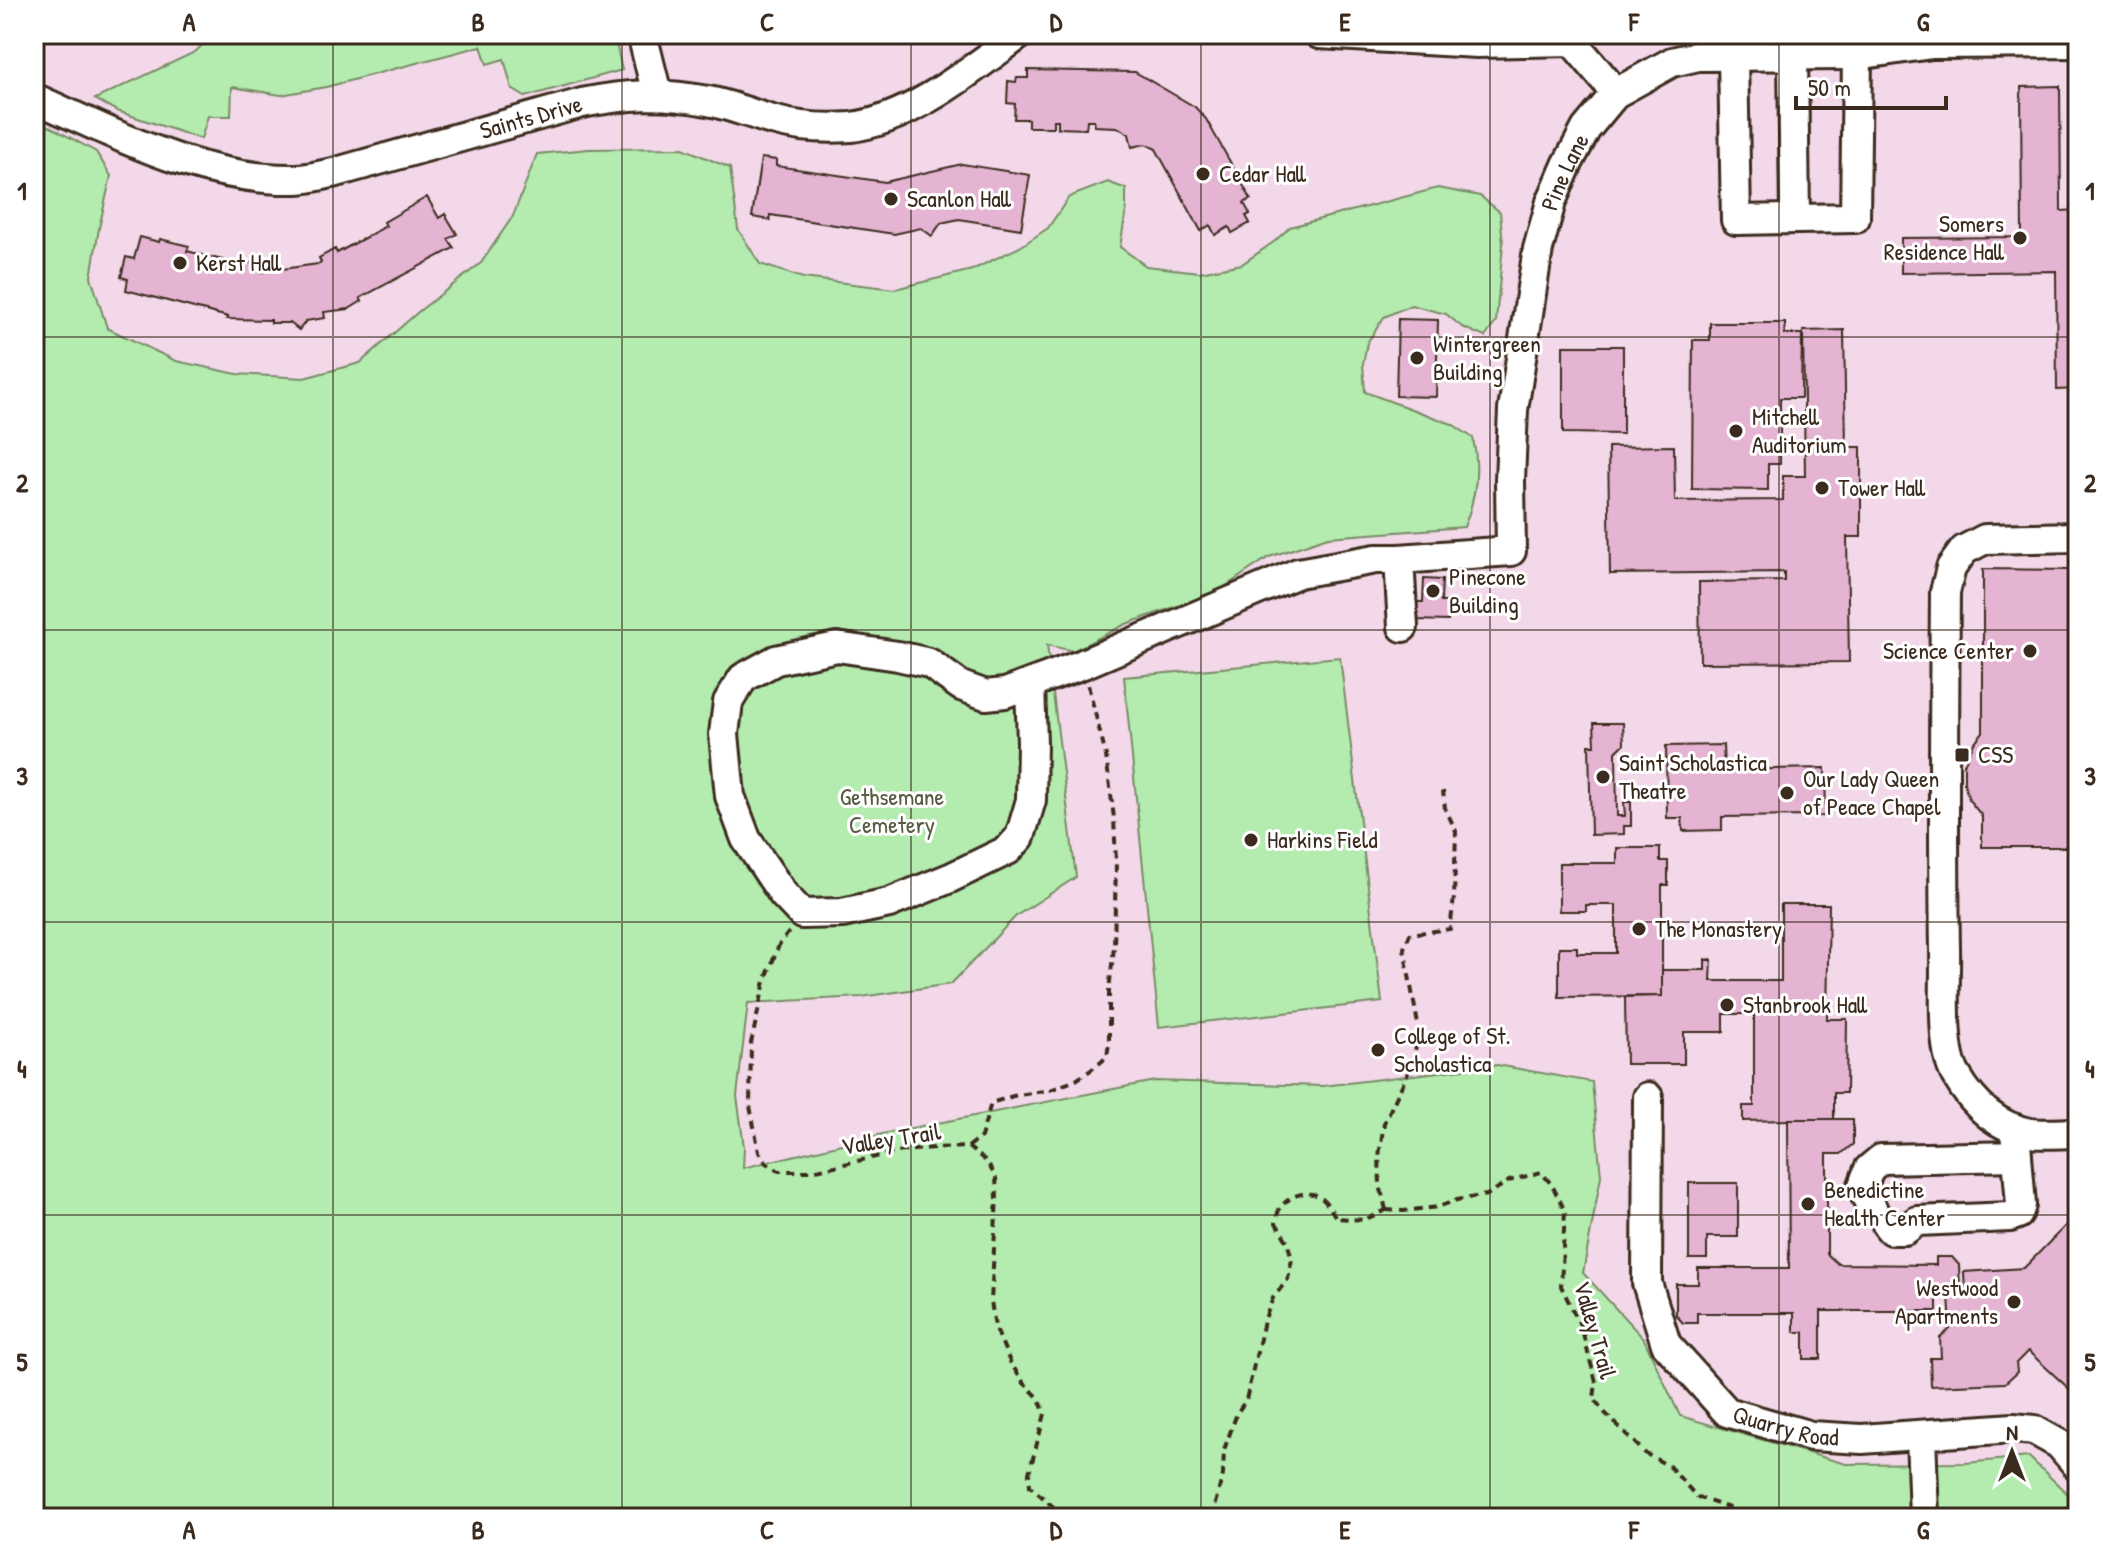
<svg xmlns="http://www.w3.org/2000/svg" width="2112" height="1552" font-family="'Patrick Hand',sans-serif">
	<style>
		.built { fill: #f2d8e9 }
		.green { fill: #b4ecaf; stroke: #788b66; stroke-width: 2 }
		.building { fill: #e5b4d3; stroke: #3b2a1e; stroke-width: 2 }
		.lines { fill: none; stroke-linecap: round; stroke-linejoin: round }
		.minor-casing { stroke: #3b2a1e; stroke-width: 34 }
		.path { stroke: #3b2a1e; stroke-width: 4; stroke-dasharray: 8 6; stroke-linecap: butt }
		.minor { stroke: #fff; stroke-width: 28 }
		.grid { fill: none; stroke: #3b2a1e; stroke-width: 2; stroke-opacity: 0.55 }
		.poi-dot { fill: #3b2a1e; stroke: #fff; stroke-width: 3 }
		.labels { text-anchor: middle; stroke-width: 6; stroke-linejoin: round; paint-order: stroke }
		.street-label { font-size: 24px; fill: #3b2a1e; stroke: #fff }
		.poi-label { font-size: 24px; fill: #3b2a1e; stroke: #fff; text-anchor: start }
		.park-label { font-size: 24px; fill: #595a42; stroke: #fff }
		.neatline { fill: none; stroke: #3b2a1e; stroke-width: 3 }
		.grid-label { font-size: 26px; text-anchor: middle; font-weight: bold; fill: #3b2a1e }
	</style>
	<rect width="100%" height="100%" fill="#f7e8f2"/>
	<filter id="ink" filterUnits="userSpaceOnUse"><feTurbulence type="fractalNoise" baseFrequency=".0125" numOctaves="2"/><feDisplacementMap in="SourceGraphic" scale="16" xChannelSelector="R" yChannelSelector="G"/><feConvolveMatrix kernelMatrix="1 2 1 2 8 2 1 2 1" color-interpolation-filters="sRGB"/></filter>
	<g filter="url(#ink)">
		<polygon class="built" points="34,34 2078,34 2078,1518 677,1518 34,582"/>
		<g class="green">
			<polygon points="210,34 614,34 622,70 525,97 512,89 504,59 487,64 481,46 326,87 281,95 232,87 231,116 208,116 201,139 117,111 95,99 195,52 208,40"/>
			<path d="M34 121 51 127 96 152 111 176 99 228 91 277 107 328 176 361 237 374 304 378 360 363 418 312 481 263 513 216 537 154 589 149 683 148 730 168 738 229 760 264 803 278 895 289 972 270 1020 247 1048 228 1069 197 1108 182 1126 189V211L1120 247 1146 266 1200 272 1242 264 1275 241 1290 227 1438 188 1480 196 1500 212 1503 244 1496 322 1485 337 1462 327 1446 314 1411 305 1384 317 1367 343 1363 364 1365 392 1452 424 1473 438C1480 469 1476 498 1464 527L1328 537 1269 557 1217 592 1126 624 1073 651 1047 645 1076 877 1016 916 951 984 861 997 748 1003 737 1096 744 1147 743 1168 891 1132 1155 1081 1323 1086 1497 1065 1592 1082 1601 1176 1583 1273 1644 1339 1680 1416 1846 1464 1965 1463 2029 1457 2078 1504V1518H34Z"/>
			<polygon points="1340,657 1382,1002 1159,1027 1124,677"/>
		</g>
		<g class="building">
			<polygon points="1028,70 1135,72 1195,107 1206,119 1251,199 1244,203 1250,214 1246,216 1250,223 1232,233 1229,227 1215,235 1210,225 1201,231 1156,149 1146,144 1132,147 1129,134 1117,127 1094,126 1094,120 1087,120 1086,129 1058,128 1058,120 1053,120 1053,127 1028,127 1028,119 1014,119 1015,104 1007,103 1008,81 1016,82 1017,78 1028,78"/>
			<polygon points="2060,86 2061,211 2078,210 2078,389 2057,390 2056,271 1901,273 1901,238 2022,237 2021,87"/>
			<polygon points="761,158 776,160 776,166 885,182 962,164 1030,175 1021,229 959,219 941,223 932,236 921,228 894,234 770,215 770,220 752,217"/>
			<polygon points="427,197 439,218 445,214 457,234 448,239 454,248 360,298 362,301 349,309 324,312 325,318 306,321 299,330 290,323 271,323 271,320 227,319 228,317 126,290 128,279 121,277 126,257 134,259 140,237 159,242 160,239 189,246 187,251 242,265 243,261 257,265 256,271 261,272 318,264 321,262 319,258 335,249 337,253 386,226 384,222"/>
			<polygon points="1398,319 1438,320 1436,397 1396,396"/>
			<polygon points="1710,323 1785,323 1785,334 1802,334 1801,398 1780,398 1780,464 1768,464 1768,490 1692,489 1693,340 1710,340"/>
			<polygon points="1844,330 1846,447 1861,447 1861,537 1847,537 1849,662 1700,663 1699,582 1784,581 1784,572 1610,574 1608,447 1674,446 1675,501 1783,500 1783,476 1805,476 1803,331"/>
			<polygon points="1563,346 1623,346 1623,434 1563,433"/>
			<polygon points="1983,569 2078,570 2078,847 1982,847 1982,816 1969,800 1964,783 1964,764 1974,743 1983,732"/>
			<polygon points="1424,579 1442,580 1441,602 1448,602 1448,621 1415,620 1416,602 1423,602"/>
			<polygon points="1594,723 1623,723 1624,744 1616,752 1617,816 1625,816 1624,802 1631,802 1631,826 1624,826 1624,834 1591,835 1589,745 1595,745"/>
			<polygon points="1723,745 1724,770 1825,768 1826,816 1722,817 1722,830 1683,831 1682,818 1667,818 1666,746"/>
			<polygon points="1617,848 1660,848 1660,861 1668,861 1668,885 1662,885 1662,996 1559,997 1559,947 1577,947 1577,953 1616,953 1616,905 1586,905 1586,911 1559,911 1559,863 1617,863"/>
			<polygon points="1781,904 1829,904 1827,1019 1847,1019 1846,1093 1834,1093 1834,1119 1743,1121 1743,1106 1754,1106 1754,1014 1724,1014 1724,1032 1684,1032 1684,1064 1626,1064 1625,997 1662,996 1662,970 1705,970 1705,960 1712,960 1711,981 1781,981"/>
			<polygon points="1788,1119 1853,1119 1853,1144 1841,1154 1827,1154 1827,1254 1838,1264 1936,1265 1936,1257 1952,1257 1959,1265 1960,1288 1937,1288 1937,1311 1821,1311 1821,1359 1804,1359 1804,1332 1794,1332 1794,1313 1697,1313 1697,1323 1683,1323 1676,1315 1676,1284 1698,1284 1698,1268 1789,1268"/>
			<polygon points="1689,1183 1738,1183 1738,1237 1707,1237 1707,1259 1689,1259"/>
			<polygon points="2078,1213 2078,1277 2071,1284 2073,1293 2078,1293 2078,1310 2073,1315 2078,1319 2078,1397 2028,1351 2016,1363 2017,1372 2005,1383 1931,1386 1930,1358 1941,1358 1940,1338 1951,1328 1949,1295 1965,1293 1964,1272 2024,1268"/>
		</g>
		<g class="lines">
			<defs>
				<g id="minor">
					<polyline points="642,34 657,94"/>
					<polyline points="1319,34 1477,43 1572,41"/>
					<polyline points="1572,34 1572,41 1616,93"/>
					<polyline points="1733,56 1736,220 1855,218 1857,55"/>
					<polyline points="1793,56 1795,218"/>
					<path id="s1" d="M34 98C118 135 202 181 296 179 308 179 321 175 333 173L582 103C628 94 661 92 708 101 730 105 751 114 772 120 797 127 825 129 851 127 909 121 974 68 1020 34"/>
					<path d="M2078 537 1985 539 1964 550 1951 568 1945 592C1944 711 1943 830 1945 949 1946 981 1940 1049 1956 1075 1972 1103 1996 1127 2030 1133 2045 1135 2062 1133 2078 1133"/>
					<path id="s2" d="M1403 627 1399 559 1511 551 1510 480 1513 410 1538 249 1551 202 1567 165 1586 129 1616 93 1672 62 1698 56 1857 55 1932 44 2078 43"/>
					<polyline points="1030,685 1032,743 1031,800 1020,837 1008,850 950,878 889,903 842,913 802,914 783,894 746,839 730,796 724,734 728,702 743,678 776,660 837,647 898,656 929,663 961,686 986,695 1005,693 1083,664 1298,573 1376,559 1399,559"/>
					<path id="s3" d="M1648 1097 1647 1283 1666 1344 1727 1412 1811 1436 1862 1439 2013 1428 2034 1430 2059 1444 2078 1466"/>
					<polyline points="1873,1210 1862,1188 1869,1169 1881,1159 2017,1156 2015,1129"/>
					<polyline points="1887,1225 1891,1230 1905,1230 1917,1221 2010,1217 2018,1214 2021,1205 2017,1156"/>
					<polyline points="1921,1436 1924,1516"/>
				</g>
			</defs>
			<use href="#minor" class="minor-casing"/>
			<g class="path">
				<polyline points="789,932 779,945 765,981 751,1043 750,1106 759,1152 766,1163 779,1171 812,1171 903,1151 935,1148 968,1147 986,1161 996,1177 997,1197 991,1301 995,1327 1010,1362 1023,1382 1039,1398 1045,1414 1029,1473 1030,1486 1066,1518"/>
				<polyline points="968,1147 981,1137 991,1103 1013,1096 1050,1090 1076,1080 1091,1070 1107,1057 1109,1043 1109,990 1114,947 1116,862 1114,818 1106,756 1088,685"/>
				<polyline points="1386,1210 1403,1211 1438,1207 1457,1200 1487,1195 1509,1181 1541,1172 1552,1185 1565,1211 1561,1286 1581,1327 1596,1382 1594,1399 1605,1413 1646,1454 1669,1466 1697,1497 1744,1513 1770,1518"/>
				<polyline points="1386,1210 1380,1185 1379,1156 1384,1123 1413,1062 1419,1030 1404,948 1410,934 1450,929 1454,898 1456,831 1445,808 1443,791"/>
				<path d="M1211 1518 1223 1475 1224 1450 1237 1413 1246 1400 1264 1321 1273 1298 1288 1279 1292 1259 1287 1241 1276 1223C1277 1219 1277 1214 1279 1210 1286 1197 1306 1188 1320 1197 1327 1202 1332 1211 1336 1218L1364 1220 1386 1210"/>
			</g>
			<use href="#minor" class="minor"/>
		</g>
	</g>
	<path class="grid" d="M333 34V1518M622 34V1518M911 34V1518M1201 34V1518M1490 34V1518M1779 34V1518M34 337H2078M34 630H2078M34 922H2078M34 1215H2078"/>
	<g class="poi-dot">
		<circle cx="1203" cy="174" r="8"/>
		<circle cx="891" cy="199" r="8"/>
		<circle cx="2020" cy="238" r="8"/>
		<circle cx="180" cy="263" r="8"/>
		<circle cx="1417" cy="358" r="8"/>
		<circle cx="1736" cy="431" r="8"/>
		<circle cx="1822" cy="488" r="8"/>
		<circle cx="1433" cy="591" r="8"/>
		<circle cx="2030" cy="651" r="8"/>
		<rect x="1954" y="747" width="16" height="16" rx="4"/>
		<circle cx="1603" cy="777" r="8"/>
		<circle cx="1787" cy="793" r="8"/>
		<circle cx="1251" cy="840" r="8"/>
		<circle cx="1639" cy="929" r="8"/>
		<circle cx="1727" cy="1005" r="8"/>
		<circle cx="1378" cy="1050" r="8"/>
		<circle cx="1808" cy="1204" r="8"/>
		<circle cx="2014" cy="1302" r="8"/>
	</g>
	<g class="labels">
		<g class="street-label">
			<text dy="8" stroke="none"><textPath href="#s1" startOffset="520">Saints Drive</textPath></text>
			<text dy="8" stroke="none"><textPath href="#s2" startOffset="566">Pine Lane</textPath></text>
			<text transform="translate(891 1139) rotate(-9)" y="8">Valley Trail</text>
			<text transform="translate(1595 1330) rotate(74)" y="8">Valley Trail</text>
			<text dy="8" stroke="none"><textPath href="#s3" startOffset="402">Quarry Road</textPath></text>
		</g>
		<g class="poi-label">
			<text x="1219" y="182">Cedar Hall</text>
			<text x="907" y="207">Scanlon Hall</text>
			<text x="2004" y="232" text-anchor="end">Somers<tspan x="2004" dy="28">Residence Hall</tspan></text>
			<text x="196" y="271">Kerst Hall</text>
			<text x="1433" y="352">Wintergreen<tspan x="1433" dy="28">Building</tspan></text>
			<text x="1752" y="425">Mitchell<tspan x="1752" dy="28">Auditorium</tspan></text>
			<text x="1838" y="496">Tower Hall</text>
			<text x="1449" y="585">Pinecone<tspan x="1449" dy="28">Building</tspan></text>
			<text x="2014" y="659" text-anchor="end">Science Center</text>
			<text x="1978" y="763">CSS</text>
			<text x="1619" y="771">Saint Scholastica<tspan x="1619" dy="28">Theatre</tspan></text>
			<text x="1803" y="787">Our Lady Queen<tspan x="1803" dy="28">of Peace Chapel</tspan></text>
			<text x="1267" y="848">Harkins Field</text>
			<text x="1655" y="937">The Monastery</text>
			<text x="1743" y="1013">Stanbrook Hall</text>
			<text x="1394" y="1044">College of St.<tspan x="1394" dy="28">Scholastica</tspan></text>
			<text x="1824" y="1198">Benedictine<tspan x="1824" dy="28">Health Center</tspan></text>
			<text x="1998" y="1296" text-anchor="end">Westwood<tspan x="1998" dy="28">Apartments</tspan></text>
		</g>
		<g class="park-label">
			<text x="892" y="805">Gethsemane<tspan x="892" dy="28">Cemetery</tspan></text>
		</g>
	</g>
	<rect width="2112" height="1552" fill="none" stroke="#fff" stroke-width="88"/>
	<g transform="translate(2012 1452)" stroke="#ffffff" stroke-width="6" paint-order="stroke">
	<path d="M0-6L14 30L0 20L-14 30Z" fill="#3b2a1e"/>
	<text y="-12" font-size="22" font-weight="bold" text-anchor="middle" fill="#3b2a1e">N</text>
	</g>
	<path d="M1796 96v12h150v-12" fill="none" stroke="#3b2a1e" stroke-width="4"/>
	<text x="1808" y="96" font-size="24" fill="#3b2a1e" stroke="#ffffff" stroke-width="6" paint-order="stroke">50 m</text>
	<rect x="44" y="44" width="2024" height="1464" class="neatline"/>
	<g class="grid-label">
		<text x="189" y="31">A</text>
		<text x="478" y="31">B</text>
		<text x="767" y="31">C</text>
		<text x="1056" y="31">D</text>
		<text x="1345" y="31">E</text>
		<text x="1634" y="31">F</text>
		<text x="1923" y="31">G</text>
		<text x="22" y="200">1</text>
		<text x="2090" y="200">1</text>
		<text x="22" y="492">2</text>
		<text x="2090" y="492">2</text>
		<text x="22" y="785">3</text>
		<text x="2090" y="785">3</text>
		<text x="22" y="1078">4</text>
		<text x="2090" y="1078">4</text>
		<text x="22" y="1371">5</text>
		<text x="2090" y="1371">5</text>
		<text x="189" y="1539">A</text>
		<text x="478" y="1539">B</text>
		<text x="767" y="1539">C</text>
		<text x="1056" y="1539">D</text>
		<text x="1345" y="1539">E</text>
		<text x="1634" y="1539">F</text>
		<text x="1923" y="1539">G</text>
	</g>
</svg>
